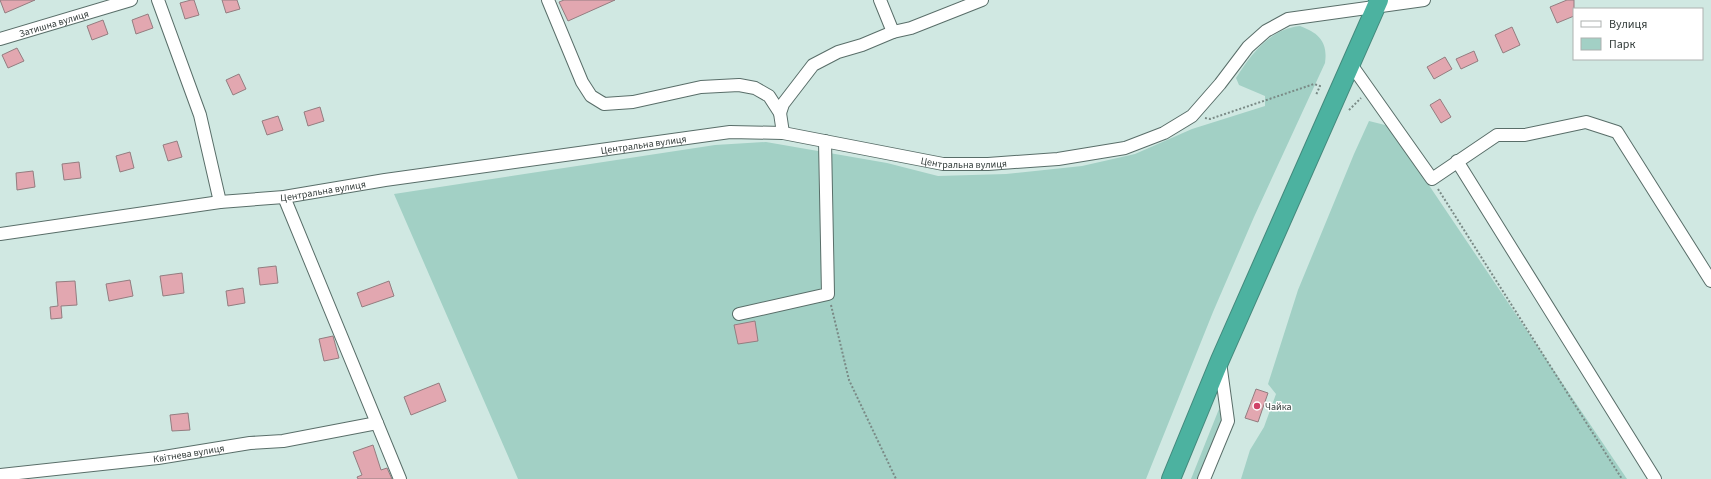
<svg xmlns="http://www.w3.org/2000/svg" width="1711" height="479" font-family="'Source Sans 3',sans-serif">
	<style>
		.green { fill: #a2d0c5 }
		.building { fill: #e2a7b0; stroke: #937d80 }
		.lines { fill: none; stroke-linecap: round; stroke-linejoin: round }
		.minor-casing { stroke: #596e69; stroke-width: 14 }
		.highway-casing { stroke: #43897c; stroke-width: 20 }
		.path { stroke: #7a8a86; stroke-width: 2; stroke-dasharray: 2 2; stroke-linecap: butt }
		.minor { stroke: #fff; stroke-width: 12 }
		.highway { stroke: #4cb2a0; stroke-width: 18 }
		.poi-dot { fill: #d04167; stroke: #fff; stroke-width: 1.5 }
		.labels { text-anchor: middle; stroke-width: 3; stroke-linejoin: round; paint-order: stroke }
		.street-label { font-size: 10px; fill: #333c3a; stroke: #fff }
		.poi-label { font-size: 10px; fill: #333c3a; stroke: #fff; text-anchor: start }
	</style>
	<rect width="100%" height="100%" fill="#d0e8e2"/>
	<g class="green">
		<path d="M1300 26C1319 33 1328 42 1325 63L1254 217 1213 312 1146 479H518L394 194 715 145 766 142 887 163 938 176 1006 174 1082 166 1135 154 1192 129 1265 106V96L1239 85 1236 78C1251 54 1270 29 1300 26Z"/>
		<polygon points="1369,121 1389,126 1627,479 1241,479 1250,450 1264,427 1276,394 1268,384 1298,290 1354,154"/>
		<polygon points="1219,409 1224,417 1198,479 1191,479"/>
	</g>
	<g class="building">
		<polygon points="0,0 35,0 5,13"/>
		<polygon points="191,0 194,0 199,15 185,19 180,3"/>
		<polygon points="222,0 237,0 240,9 226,13"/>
		<polygon points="564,0 615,0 568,21 559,2"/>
		<polygon points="1567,0 1574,0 1574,16 1557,23 1550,7"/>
		<polygon points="148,14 153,28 136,34 132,20"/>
		<polygon points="103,20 108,34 92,40 87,26"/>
		<polygon points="1512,27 1520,45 1503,53 1495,35"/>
		<polygon points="17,48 24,61 8,68 2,55"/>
		<polygon points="1474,51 1478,61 1461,69 1456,59"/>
		<polygon points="1445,57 1452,69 1434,79 1427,67"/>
		<polygon points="239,74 246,89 233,95 226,80"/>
		<polygon points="1440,99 1451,117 1441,123 1430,105"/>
		<polygon points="320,107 324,121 308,126 304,112"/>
		<polygon points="278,116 283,130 267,135 262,121"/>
		<polygon points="177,141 182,157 168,161 163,145"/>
		<polygon points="130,152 134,168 120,172 116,156"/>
		<polygon points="79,162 81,178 64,180 62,164"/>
		<polygon points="33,171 35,187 17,190 16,173"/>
		<polygon points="276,266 278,283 260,285 258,268"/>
		<polygon points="182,273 184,293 163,296 160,276"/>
		<polygon points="130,280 133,296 109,301 106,284"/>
		<polygon points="75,281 77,305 61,306 62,318 51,319 50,307 58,306 56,282"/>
		<polygon points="389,281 394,296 362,307 357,293"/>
		<polygon points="243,288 245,303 228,306 226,291"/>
		<polygon points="755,321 758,341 738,344 734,325"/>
		<polygon points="333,336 339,358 324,361 319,339"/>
		<polygon points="439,383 446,401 411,415 404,397"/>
		<polygon points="1256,389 1268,393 1258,422 1245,418"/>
		<polygon points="188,413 190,430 172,431 170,415"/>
		<polygon points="373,445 381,470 387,468 392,479 358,479 357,477 362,475 353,452"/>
	</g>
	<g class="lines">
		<defs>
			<g id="minor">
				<polyline points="158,0 200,115 220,202"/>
				<polyline points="548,0 582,82 591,96 604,104 633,102 701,87 739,85 755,88 769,96 780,113 783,133"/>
				<polyline points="880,0 893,32"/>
				<path id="s1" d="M0 39 131 0"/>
				<polyline points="1350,63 1432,179 1497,135 1525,135 1586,122 1617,132 1711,281"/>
				<polyline points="780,113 783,104 813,65 838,52 862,45 893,32 911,28 982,0"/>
				<polyline points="1457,161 1655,479"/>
				<polyline points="284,197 400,479"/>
				<path id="s2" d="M0 234 220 202 284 197 385 180 730 132 783 133 943 164H988L1058 159 1125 148 1164 133 1192 116 1220 84 1248 47 1266 31 1288 19 1424 0"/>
				<polyline points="739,314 828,294 825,141"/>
				<path id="s3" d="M0 475 158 458 250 443 283 441 377 423"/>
				<polyline points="1204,479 1228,421 1220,362"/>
			</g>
			<polyline id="highway" points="1171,479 1220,360 1379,0"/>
		</defs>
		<use href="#minor" class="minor-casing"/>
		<use href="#highway" class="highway-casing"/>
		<g class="path">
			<polyline points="1349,110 1361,98"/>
			<polyline points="1205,118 1210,119 1314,84 1320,86 1316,95"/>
			<polyline points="1438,189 1622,479"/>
			<polyline points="831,305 849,380 896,479"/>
		</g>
		<use href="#minor" class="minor"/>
		<use href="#highway" class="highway"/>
	</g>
	<circle class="poi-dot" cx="1257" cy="406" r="4"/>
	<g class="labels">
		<g class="street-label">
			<text dy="4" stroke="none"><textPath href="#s1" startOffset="56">Затишна вулиця</textPath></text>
			<text dy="4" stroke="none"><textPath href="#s2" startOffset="650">Центральна вулиця</textPath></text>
			<text dy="4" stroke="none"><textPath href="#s2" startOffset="974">Центральна вулиця</textPath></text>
			<text dy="4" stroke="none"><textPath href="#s2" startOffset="326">Центральна вулиця</textPath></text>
			<text dy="4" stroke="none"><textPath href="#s3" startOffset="190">Квітнева вулиця</textPath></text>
		</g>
		<g class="poi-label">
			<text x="1265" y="410">Чайка</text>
		</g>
	</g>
	<rect x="1573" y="8" width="130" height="52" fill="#ffffff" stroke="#adb1b0"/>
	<rect x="1581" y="21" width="20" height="6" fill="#ffffff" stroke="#adb1b0"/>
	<text x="1609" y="28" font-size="12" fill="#333c3a">Вулиця</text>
	<rect x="1581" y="38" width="20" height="12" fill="#a2d0c5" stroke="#adb1b0"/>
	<text x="1609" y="48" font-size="12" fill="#333c3a">Парк</text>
</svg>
